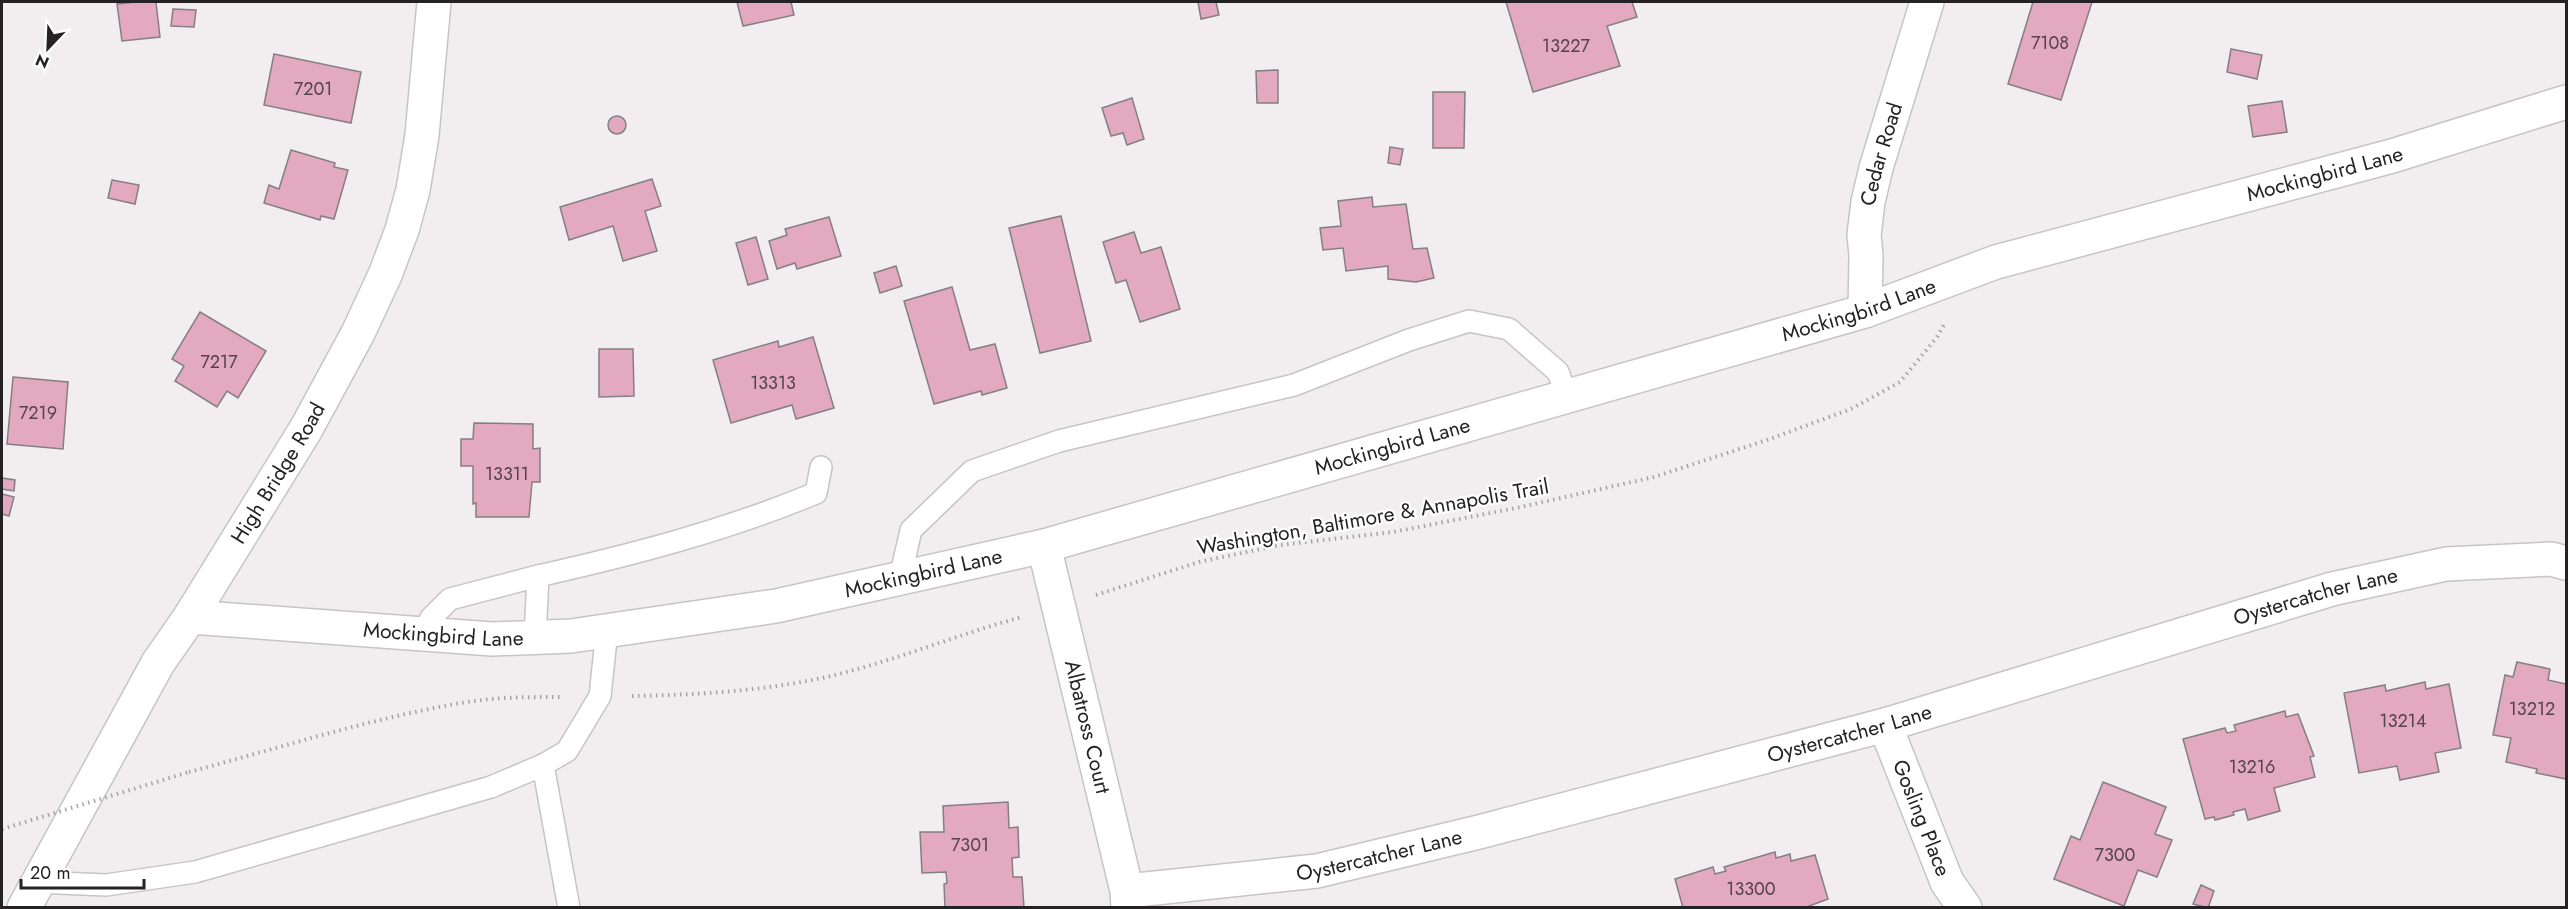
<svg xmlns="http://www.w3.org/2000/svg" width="2568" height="909" font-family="Jost,sans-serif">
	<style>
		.building { fill: #e2a9bf; stroke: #847f81; stroke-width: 1.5 }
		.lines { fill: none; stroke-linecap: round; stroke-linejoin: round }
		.service-casing { stroke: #c8c4c5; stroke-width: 24 }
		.minor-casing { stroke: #c8c4c5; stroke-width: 36 }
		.tertiary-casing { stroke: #c8c4c5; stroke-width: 36 }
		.path { stroke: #a5a2a3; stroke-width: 4; stroke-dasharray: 1.5 4.5; stroke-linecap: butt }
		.service { stroke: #fff; stroke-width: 21 }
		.minor { stroke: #fff; stroke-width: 33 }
		.tertiary { stroke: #fff; stroke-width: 33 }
		.path-bridge { stroke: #a5a2a3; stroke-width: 4; stroke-dasharray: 1.5 4.5; stroke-linecap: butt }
		.labels { text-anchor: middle; stroke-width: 4.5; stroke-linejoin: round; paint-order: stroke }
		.number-label { font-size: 18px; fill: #54444a }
		.street-label { font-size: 21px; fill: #242223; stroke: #fff }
	</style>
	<rect width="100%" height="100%" fill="#f2eeef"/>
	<g class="building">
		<polygon points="136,2 156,2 160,37 122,41 117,4"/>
		<polygon points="737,2 791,2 794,15 743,26"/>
		<polygon points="1198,2 1216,2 1219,15 1201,19"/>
		<polygon points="1506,2 1632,2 1637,17 1607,26 1620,66 1533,92"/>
		<polygon points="2033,2 2092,2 2061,100 2008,84"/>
		<polygon points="173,9 196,10 194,27 171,26"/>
		<polygon points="2231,49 2262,55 2257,79 2227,72"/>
		<polygon points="274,54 361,72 351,123 264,105"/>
		<polygon points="1278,70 1278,103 1257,103 1256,71"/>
		<polygon points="1433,92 1465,92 1464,148 1433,148"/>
		<polygon points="1132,98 1144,139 1127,145 1123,133 1111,136 1102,108"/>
		<polygon points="2282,101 2287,132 2253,137 2248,106"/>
		<circle cx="617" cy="125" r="9"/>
		<polygon points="1390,147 1403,149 1400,165 1388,163"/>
		<polygon points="291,150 335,163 334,167 348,170 334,219 321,216 320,220 264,203 269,185 279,189"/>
		<polygon points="652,179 661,206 645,211 657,251 623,261 613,226 569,240 560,207"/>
		<polygon points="112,180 139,185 135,204 108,198"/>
		<polygon points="1372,197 1373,207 1406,204 1413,249 1427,248 1434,278 1416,282 1388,279 1388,266 1346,271 1343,248 1323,250 1320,228 1341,226 1338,201"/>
		<polygon points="1061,216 1091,341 1040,353 1009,228"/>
		<polygon points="829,217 841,256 797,269 795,263 777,269 769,241 787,235 785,229"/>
		<polygon points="1134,232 1141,253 1161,247 1180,309 1140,322 1126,280 1116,283 1103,242"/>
		<polygon points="756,237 768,279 748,285 736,243"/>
		<polygon points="896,266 902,286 880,293 874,273"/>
		<polygon points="952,287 970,350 995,344 1007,388 982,395 981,391 934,404 904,301"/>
		<polygon points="200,312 266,351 238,398 227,391 217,407 175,381 184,366 172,359"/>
		<polygon points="813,337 834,408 796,419 792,405 731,423 713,360 778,341 779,347"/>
		<polygon points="599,349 633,349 634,396 599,397"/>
		<polygon points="13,377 68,382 63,449 7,444"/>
		<polygon points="474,423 533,424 533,449 540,448 540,482 532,482 529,517 476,517 476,503 473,504 473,466 461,466 461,439 473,439"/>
		<polygon points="2,478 15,480 14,491 2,489"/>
		<polygon points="2,494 14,497 9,516 2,514"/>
		<polygon points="2517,662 2550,669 2548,680 2566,684 2566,779 2536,773 2537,769 2506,762 2511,738 2493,735 2505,675 2513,677"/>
		<polygon points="2425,682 2426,689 2449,684 2461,748 2435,753 2439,772 2400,780 2397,766 2359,773 2344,693 2385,685 2386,691"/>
		<polygon points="2285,711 2286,717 2298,714 2314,756 2310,757 2315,777 2274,788 2280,811 2248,820 2245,809 2233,812 2234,815 2215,820 2214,817 2205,819 2183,739 2225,728 2227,733 2236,731 2234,725"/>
		<polygon points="2103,782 2166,807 2155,834 2172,840 2157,877 2138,870 2124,906 2054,879 2071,836 2080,840"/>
		<polygon points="1008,802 1009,828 1018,827 1019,857 1012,858 1013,877 1022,877 1024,908 945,908 944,884 947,883 946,872 922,873 920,832 944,832 943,806"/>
		<polygon points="1775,852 1776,858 1790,854 1791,861 1815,855 1828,899 1804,908 1683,908 1675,879 1713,867 1715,874 1726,871 1724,867"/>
		<polygon points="2201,885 2214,891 2208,908 2193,904"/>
	</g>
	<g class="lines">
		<defs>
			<g id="service">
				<polyline points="900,578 911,530 972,471 1059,441 1294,385 1409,340 1469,321 1509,329 1558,372 1567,396"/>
				<polyline points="424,634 431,618 450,599 538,576"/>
				<path d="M535 637 538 576C632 555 727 530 816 493L821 467"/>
				<polyline points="543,765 569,908"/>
				<polyline points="36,882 106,885 195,872 491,787 543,765 567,751 600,696 607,630"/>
			</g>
			<g id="minor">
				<path id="s1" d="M1865 311 1866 255 1864 235 1868 202 1876 168 1927 2"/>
				<path id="s2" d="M1044 546 1127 891 1128 908"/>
				<path id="s3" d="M190 617 492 639 571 636 776 606 1044 546 1865 311 1996 262 2392 156 2566 102"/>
				<path id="s4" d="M1885 725 1947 882 1965 908"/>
				<path id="s5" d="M1127 891 1317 871 1479 832 1885 725 2332 589 2446 564 2551 559 2566 563"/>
			</g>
			<g id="tertiary">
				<path id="s6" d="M24 908 158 663 190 617 306 429 358 333 385 275 402 230 413 190 422 135 434 2"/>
			</g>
		</defs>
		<use href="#service" class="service-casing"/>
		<use href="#minor" class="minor-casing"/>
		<use href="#tertiary" class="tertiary-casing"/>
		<g class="path">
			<polyline points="1096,595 1199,562 1280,545 1393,532 1521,507 1654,477 1767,440 1851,409 1900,382 1937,337 1945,323"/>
			<path d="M632 696C695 695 761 691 822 678 890 663 955 635 1022 617"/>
			<path d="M189 772C279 748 369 719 461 703 494 697 528 697 562 697"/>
		</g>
		<use href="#service" class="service"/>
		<use href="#minor" class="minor"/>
		<use href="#tertiary" class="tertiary"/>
		<polyline class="path-bridge" points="2,829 189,772"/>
	</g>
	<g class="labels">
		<g class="number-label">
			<text x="2050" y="49">7108</text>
			<text x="1566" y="52">13227</text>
			<text x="313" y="95">7201</text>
			<text x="219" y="368">7217</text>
			<text x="773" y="389">13313</text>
			<text x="38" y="419">7219</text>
			<text x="507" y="480">13311</text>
			<text x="2532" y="715">13212</text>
			<text x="2403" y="727">13214</text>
			<text x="2252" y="773">13216</text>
			<text x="970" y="851">7301</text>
			<text x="2115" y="861">7300</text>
			<text x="1751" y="895">13300</text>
		</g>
		<g class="street-label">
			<text dy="7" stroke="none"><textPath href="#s1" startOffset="159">Cedar Road</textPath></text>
			<text dy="7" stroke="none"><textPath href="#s3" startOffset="2198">Mockingbird Lane</textPath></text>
			<text dy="7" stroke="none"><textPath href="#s3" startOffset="1712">Mockingbird Lane</textPath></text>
			<text dy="7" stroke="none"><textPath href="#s3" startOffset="1226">Mockingbird Lane</textPath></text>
			<text dy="7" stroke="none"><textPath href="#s6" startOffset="504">High Bridge Road</textPath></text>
			<text transform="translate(1373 517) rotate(-10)" y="7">Washington, Baltimore &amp; Annapolis Trail</text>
			<text dy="7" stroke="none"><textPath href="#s3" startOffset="740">Mockingbird Lane</textPath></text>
			<text dy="7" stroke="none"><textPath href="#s5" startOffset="1227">Oystercatcher Lane</textPath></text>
			<text dy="7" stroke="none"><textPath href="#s3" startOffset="254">Mockingbird Lane</textPath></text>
			<text dy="7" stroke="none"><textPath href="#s2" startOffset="186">Albatross Court</textPath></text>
			<text dy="7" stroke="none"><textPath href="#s5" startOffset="741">Oystercatcher Lane</textPath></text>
			<text dy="7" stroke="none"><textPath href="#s4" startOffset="100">Gosling Place</textPath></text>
			<text dy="7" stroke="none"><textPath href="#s5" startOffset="255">Oystercatcher Lane</textPath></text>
		</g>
	</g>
	<rect width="2568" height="909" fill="none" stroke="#242223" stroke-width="6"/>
	<g transform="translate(48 48) rotate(203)" stroke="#ffffff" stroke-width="4.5" paint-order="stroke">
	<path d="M0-4.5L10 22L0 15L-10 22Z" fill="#242223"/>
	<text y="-9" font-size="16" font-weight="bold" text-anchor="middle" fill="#242223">N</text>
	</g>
	<path d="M21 879v9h123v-9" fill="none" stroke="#242223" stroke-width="3"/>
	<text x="30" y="879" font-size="18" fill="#242223" stroke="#ffffff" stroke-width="4.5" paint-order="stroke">20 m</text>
</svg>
